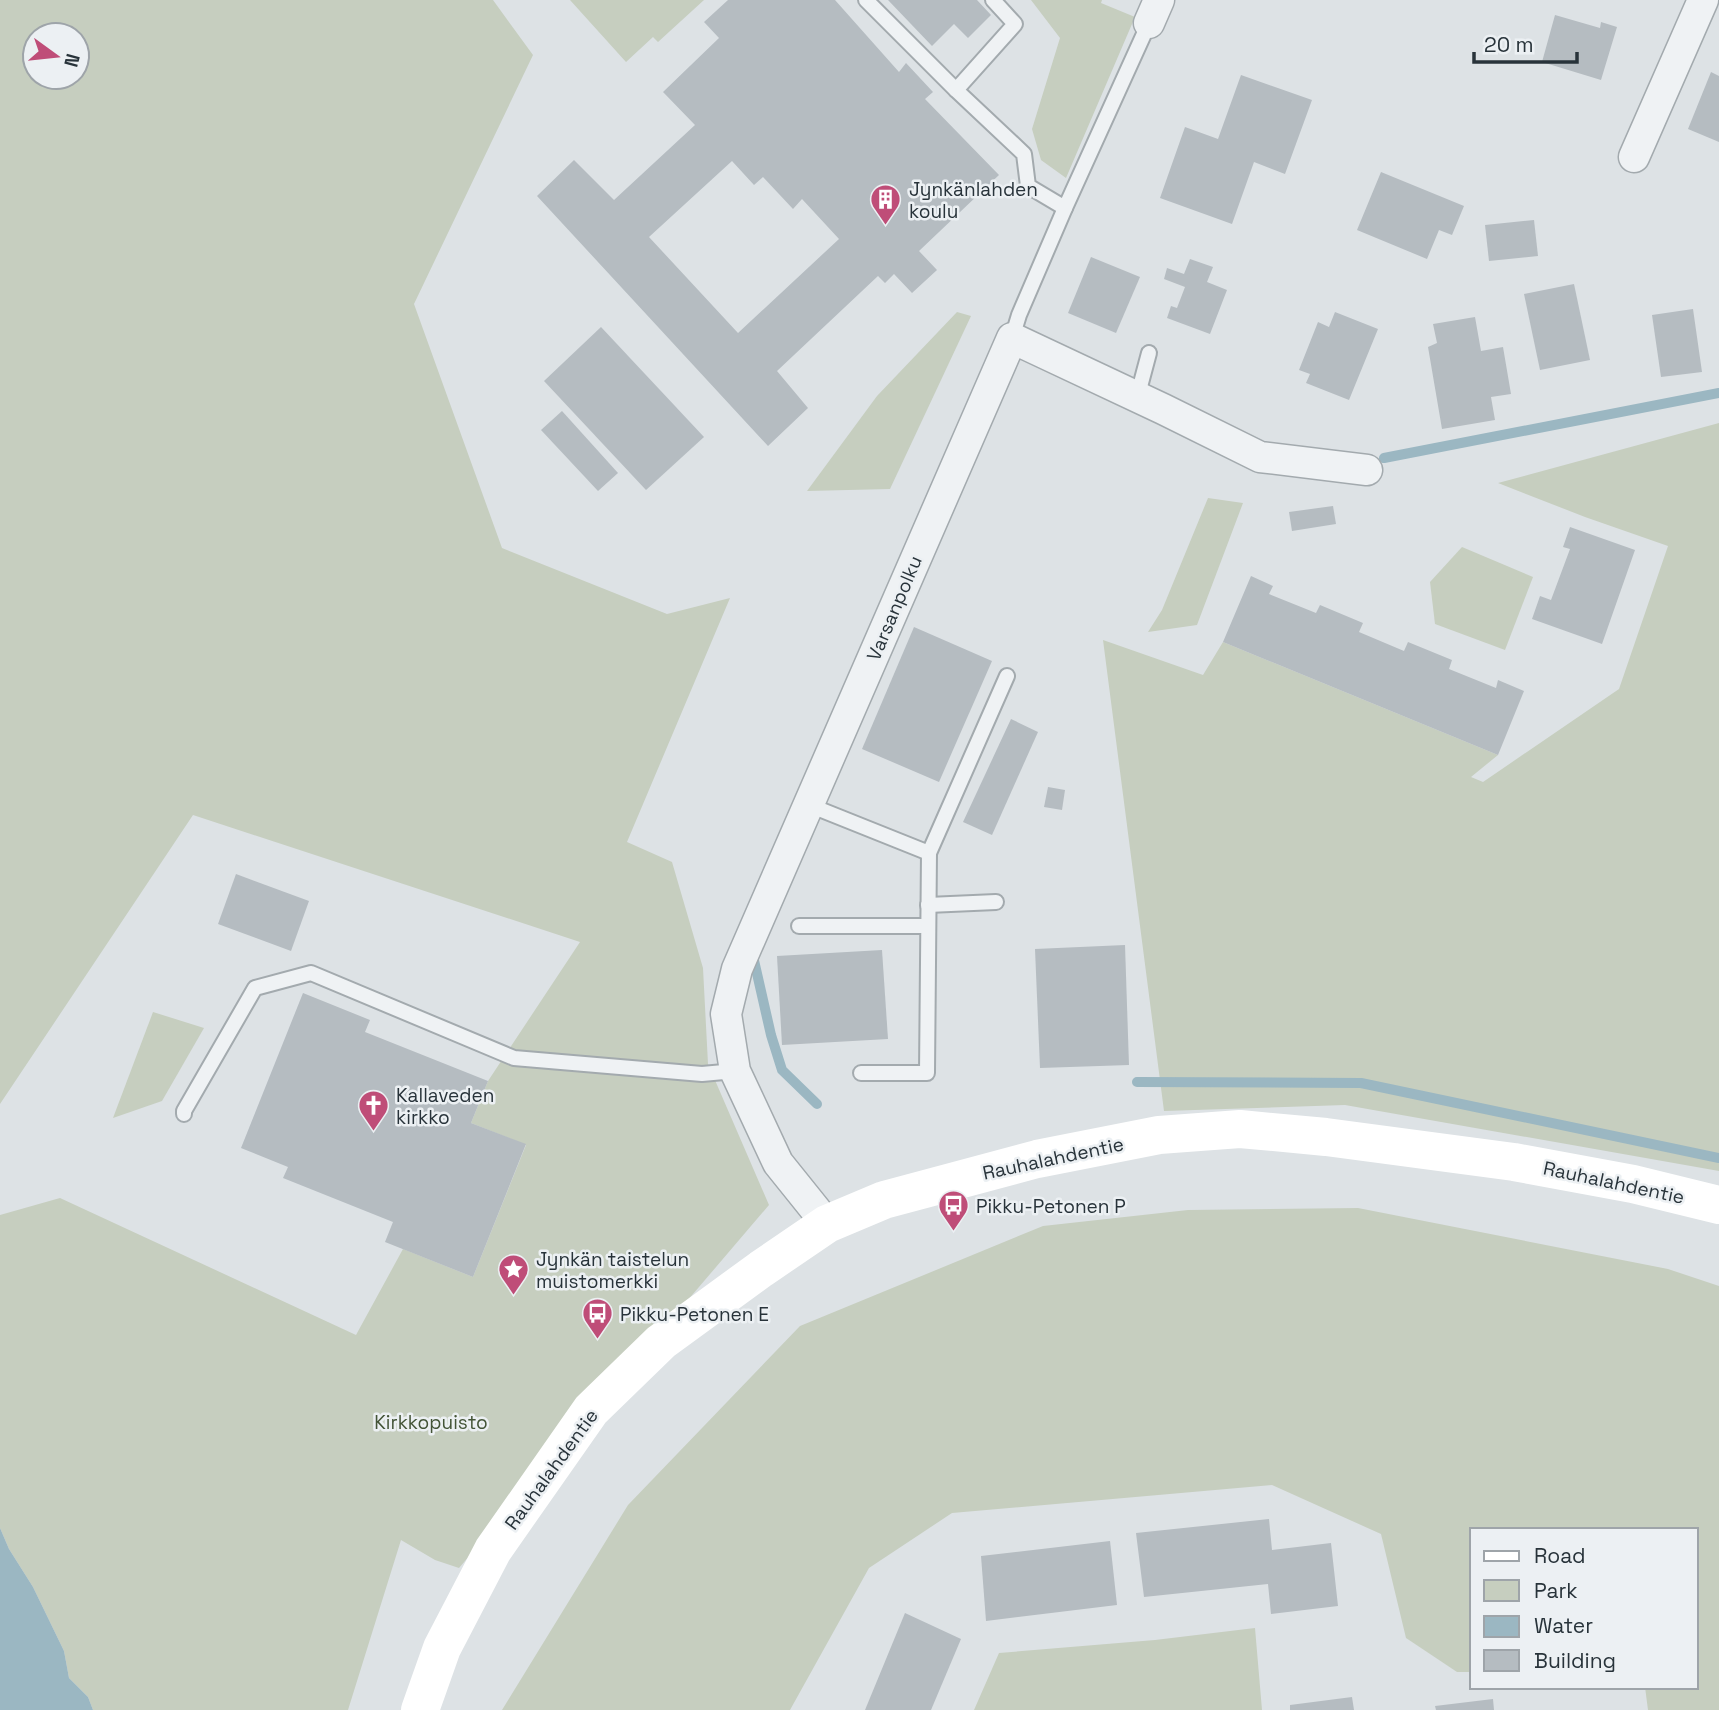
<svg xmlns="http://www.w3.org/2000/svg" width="1719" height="1710" font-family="'Space Grotesk',sans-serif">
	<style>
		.green { fill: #c6cebf; fill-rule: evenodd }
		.water { fill: #9bb7c2 }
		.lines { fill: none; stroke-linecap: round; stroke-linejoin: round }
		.stream { stroke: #9bb7c2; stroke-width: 10 }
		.building { fill: #b5bcc1; fill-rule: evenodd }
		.service-casing { stroke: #a3aaae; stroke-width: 18 }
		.minor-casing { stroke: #a3aaae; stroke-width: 33 }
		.service { stroke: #eff2f4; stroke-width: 14 }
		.minor { stroke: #eff2f4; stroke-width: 30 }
		.secondary { stroke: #fff; stroke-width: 38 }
		.labels { text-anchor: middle; stroke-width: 5; stroke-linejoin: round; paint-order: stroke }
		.poi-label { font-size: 19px; fill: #28333a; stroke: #ecf0f3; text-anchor: start }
		.street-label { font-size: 19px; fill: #28333a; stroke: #ecf0f3 }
		.park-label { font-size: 19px; fill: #435437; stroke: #ecf0f3 }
	</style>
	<rect width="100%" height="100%" fill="#dde2e5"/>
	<g class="green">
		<path d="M0 0H493L533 55 414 304 502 548 667 614 730 598 627 842 672 862 703 968 708 1064 769 1205 459 1568 435 1560 401 1540 348 1710H93L88 1697 69 1678 64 1651 33 1587 9 1549 0 1528V1215L60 1198 356 1335 403 1249 473 1277 526 1145 471 1123 488 1081 580 942 193 815 0 1104ZM35 35H77V77H35Z"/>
		<polygon points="570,0 704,0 658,42 653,37 626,62"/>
		<polygon points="1031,0 1102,0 1101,3 1135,17 1066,178 1041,160 1032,129 1060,38"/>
		<polygon points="957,312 971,316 890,489 807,491 877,396"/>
		<polygon points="1719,423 1719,1171 1345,1105 1164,1111 1103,640 1203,675 1223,642 1498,755 1471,777 1483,782 1619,689 1668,546 1585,517 1498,483"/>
		<polygon points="1208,498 1243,503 1197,625 1148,632 1162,610"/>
		<polygon points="1462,547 1533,577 1505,650 1435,624 1430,582"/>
		<polygon points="153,1012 204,1028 162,1101 113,1118"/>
		<polygon points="1358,1208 1668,1269 1719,1286 1719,1710 1648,1710 1645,1687 1696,1687 1696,1530 1472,1530 1472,1672 1457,1672 1406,1638 1381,1534 1272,1485 952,1513 869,1568 790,1710 502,1710 628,1505 800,1326 1043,1226 1188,1210"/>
		<polygon points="1255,1628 1262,1710 974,1710 999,1653 1155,1640"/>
	</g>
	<polygon class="water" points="0,1528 9,1549 33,1587 64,1651 69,1678 88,1697 93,1710 0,1710"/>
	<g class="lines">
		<g class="stream">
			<polyline points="1384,458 1719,393"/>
			<polyline points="755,952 753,956 771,1035 782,1070 817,1104"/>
			<polyline points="1137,1082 1361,1083 1719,1158"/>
		</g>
	</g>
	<g class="building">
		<path d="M728 0H835L899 72 906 63 933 92 925 99 999 175 919 251 937 270 912 293 894 274 885 283 878 276 777 371 808 408 768 446 537 196 574 160 614 200 695 125 663 92 719 38 704 22ZM732 161 754 185 763 177 793 209 802 199 839 239 738 333 649 237Z"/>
		<polygon points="888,0 977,0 991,15 968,38 954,24 932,46"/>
		<polygon points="1555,15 1600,28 1601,22 1617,27 1601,80 1542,62"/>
		<polygon points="1711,72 1719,76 1719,142 1688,129"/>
		<polygon points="1241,75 1312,100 1285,174 1254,162 1232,224 1160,198 1185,127 1218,139"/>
		<polygon points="1381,172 1464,206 1452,235 1439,230 1427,259 1357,230"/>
		<polygon points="1534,220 1538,256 1489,261 1485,225"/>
		<polygon points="1091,257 1140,277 1116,333 1068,313"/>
		<polygon points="1190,259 1213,267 1207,282 1227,290 1210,334 1167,318 1171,306 1177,308 1185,287 1164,279 1167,268 1184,274"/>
		<polygon points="1574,284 1590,360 1540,370 1524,294"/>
		<polygon points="1693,309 1702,372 1661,377 1652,315"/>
		<polygon points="1335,312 1378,329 1349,400 1306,383 1310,374 1299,370 1318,322 1329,327"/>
		<polygon points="1475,317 1481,351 1503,347 1511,394 1491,397 1495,420 1442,429 1428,347 1437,343 1433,324"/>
		<polygon points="601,327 704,437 646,490 544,381"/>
		<polygon points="562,411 618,473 598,491 541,430"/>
		<polygon points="1333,506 1336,524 1292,531 1289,512"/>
		<polygon points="1570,527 1635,550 1602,644 1532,619 1540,596 1551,600 1570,549 1563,547"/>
		<polygon points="1251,576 1273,586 1269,594 1316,613 1320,605 1363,623 1359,632 1404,651 1408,642 1452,660 1449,669 1496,688 1498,680 1524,691 1498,755 1223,642"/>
		<polygon points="914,627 992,661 939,782 862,749"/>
		<polygon points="1011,719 1038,732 992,835 963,822"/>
		<polygon points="1048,787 1065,790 1062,810 1044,807"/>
		<polygon points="236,874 309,901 291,951 218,924"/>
		<polygon points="1125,945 1129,1065 1040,1068 1035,949"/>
		<polygon points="882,950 888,1039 782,1045 777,956"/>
		<polygon points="303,993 370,1020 365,1032 488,1081 471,1123 526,1144 473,1277 385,1242 393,1222 283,1178 288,1167 241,1148"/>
		<polygon points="1269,1519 1272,1550 1331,1543 1338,1606 1271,1614 1268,1584 1144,1597 1136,1533"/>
		<polygon points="1110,1541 1117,1605 986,1621 981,1556"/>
		<polygon points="905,1613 961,1639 931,1710 865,1710"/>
		<polygon points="1352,1697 1354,1710 1290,1710 1290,1705"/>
		<polygon points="1493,1699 1494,1710 1436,1710 1435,1706"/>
	</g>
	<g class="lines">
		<defs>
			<g id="service">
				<polyline points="866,0 956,90 1024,154 1028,186 1065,208"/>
				<polyline points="956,90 1015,24 993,0"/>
				<polyline points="1012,338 1019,315 1065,208 1149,23"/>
				<polyline points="1137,398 1149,353"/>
				<polyline points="809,805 929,853 1007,676"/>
				<polyline points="928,905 996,902"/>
				<polyline points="799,926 928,926"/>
				<polyline points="861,1073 927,1073 929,853"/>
				<polyline points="184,1114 184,1111 255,988 311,973 514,1058 702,1074 735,1071"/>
			</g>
			<g id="minor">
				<polyline points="1149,23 1159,0"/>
				<polyline points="1634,157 1703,0"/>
				<polyline points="827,1224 778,1163 735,1071 726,1014 737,969 1012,338 1163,409 1260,457 1367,470"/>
			</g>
		</defs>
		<use href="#service" class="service-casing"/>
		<use href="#minor" class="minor-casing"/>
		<use href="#service" class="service"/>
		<use href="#minor" class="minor"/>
		<polyline class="secondary" points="420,1710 442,1648 493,1550 591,1410 661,1342 761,1269 827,1224 884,1200 1037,1159 1159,1135 1240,1129 1326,1137 1514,1162 1633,1184 1719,1205"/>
	</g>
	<defs>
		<symbol id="building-pin" viewBox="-11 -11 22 30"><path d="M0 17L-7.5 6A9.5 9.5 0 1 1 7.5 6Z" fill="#bf4d78" stroke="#ecf0f3"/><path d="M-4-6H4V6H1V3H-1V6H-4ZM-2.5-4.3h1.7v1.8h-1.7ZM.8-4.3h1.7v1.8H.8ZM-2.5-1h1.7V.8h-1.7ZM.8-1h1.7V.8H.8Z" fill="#fff"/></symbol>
		<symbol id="church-pin" viewBox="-11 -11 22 30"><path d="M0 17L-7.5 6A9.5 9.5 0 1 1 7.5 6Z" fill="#bf4d78" stroke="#ecf0f3"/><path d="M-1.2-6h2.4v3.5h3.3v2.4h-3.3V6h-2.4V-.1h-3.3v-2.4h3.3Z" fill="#fff"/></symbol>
		<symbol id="bus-pin" viewBox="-11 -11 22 30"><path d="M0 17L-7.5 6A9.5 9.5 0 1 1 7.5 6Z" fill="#bf4d78" stroke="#ecf0f3"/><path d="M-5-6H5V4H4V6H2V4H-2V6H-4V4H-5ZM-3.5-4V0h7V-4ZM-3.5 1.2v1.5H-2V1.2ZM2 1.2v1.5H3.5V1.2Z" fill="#fff"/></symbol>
		<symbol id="sight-pin" viewBox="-11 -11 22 30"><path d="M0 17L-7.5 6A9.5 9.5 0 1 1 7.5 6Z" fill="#bf4d78" stroke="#ecf0f3"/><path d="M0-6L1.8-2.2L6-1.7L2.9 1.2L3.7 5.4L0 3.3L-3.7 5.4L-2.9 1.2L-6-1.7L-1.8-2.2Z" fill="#fff"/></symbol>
	</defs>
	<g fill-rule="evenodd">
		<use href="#building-pin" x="868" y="182" width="35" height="47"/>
		<use href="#church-pin" x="356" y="1088" width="35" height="47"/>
		<use href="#bus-pin" x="936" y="1188" width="35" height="47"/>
		<use href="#sight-pin" x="496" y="1252" width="35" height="47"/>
		<use href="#bus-pin" x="580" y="1296" width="35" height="47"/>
	</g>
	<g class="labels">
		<g class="poi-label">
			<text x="909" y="196">Jynkänlahden<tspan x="909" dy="22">koulu</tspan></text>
			<text x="396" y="1102">Kallaveden<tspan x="396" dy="22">kirkko</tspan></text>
			<text x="976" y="1213">Pikku-Petonen P</text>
			<text x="536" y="1266">Jynkän taistelun<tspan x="536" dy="22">muistomerkki</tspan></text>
			<text x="620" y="1321">Pikku-Petonen E</text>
		</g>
		<g class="street-label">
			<text transform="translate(894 608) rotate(-67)" y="7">Varsanpolku</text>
			<text transform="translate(1053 1158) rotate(-12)" y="7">Rauhalahdentie</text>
			<text transform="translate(1614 1182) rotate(12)" y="7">Rauhalahdentie</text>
			<text transform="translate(551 1469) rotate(-54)" y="7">Rauhalahdentie</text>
		</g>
		<g class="park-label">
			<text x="431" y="1429">Kirkkopuisto</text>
		</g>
	</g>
	<rect x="1470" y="1528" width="228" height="161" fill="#ecf0f3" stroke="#9ea4a9" stroke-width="2"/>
	<rect x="1484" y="1551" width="35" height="10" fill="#ffffff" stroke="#9ea4a9" stroke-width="2"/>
	<text x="1534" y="1563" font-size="21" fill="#28333a">Road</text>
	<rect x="1484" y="1580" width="35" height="21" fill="#c6cebf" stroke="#9ea4a9" stroke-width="2"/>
	<text x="1534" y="1598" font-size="21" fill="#28333a">Park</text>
	<rect x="1484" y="1616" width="35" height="21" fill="#9bb7c2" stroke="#9ea4a9" stroke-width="2"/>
	<text x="1534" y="1633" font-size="21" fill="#28333a">Water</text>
	<rect x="1484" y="1650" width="35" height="21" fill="#b5bcc1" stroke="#9ea4a9" stroke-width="2"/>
	<text x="1534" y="1668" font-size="21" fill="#28333a">Building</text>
	<g transform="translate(56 56) rotate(105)"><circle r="33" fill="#ecf0f3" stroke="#9ea4a9" stroke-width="2"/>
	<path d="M0-5L12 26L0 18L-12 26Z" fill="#bf4d78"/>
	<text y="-10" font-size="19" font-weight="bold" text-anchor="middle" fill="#28333a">N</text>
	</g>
	<path d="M1474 52v10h103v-10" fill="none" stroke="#28333a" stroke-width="3.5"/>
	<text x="1484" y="52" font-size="21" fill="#28333a" stroke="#ecf0f3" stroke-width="5" paint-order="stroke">20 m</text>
</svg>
